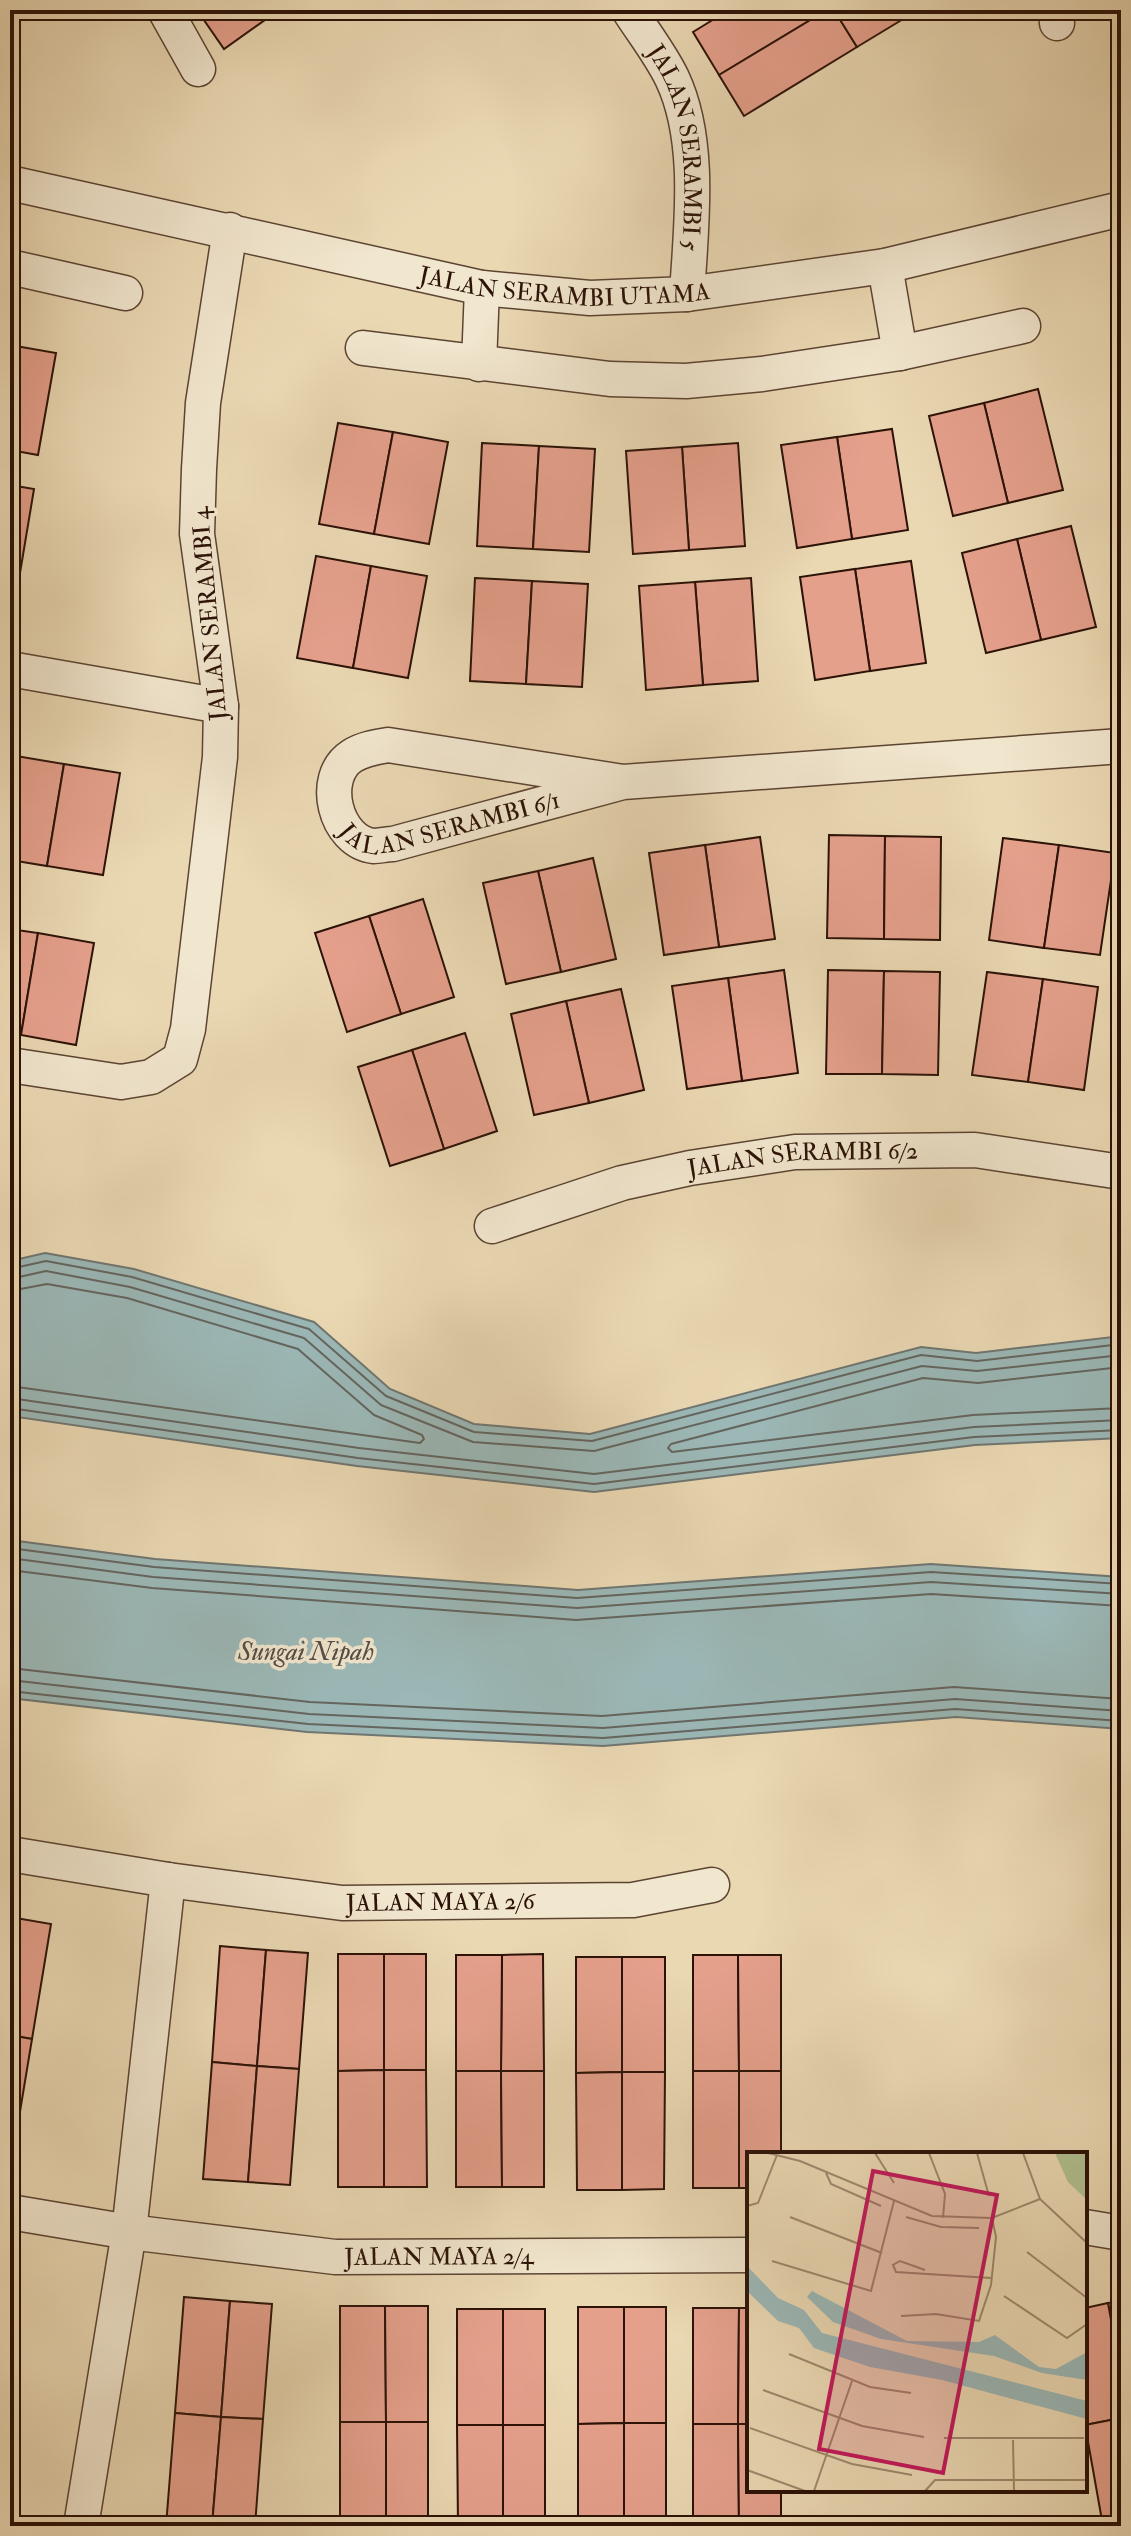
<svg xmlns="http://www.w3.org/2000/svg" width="1131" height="2536" font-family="'IM FELL Double Pica',serif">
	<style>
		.water { fill: #9bb8b7; stroke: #6f7671; stroke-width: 2 }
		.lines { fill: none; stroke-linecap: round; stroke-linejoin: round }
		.shore { stroke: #64655f; stroke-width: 2 }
		.building { fill: #e5a08c; stroke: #2c1207; stroke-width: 2 }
		.street-casing { stroke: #5c4432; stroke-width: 37 }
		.street { stroke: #f1e6ce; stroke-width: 34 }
		.labels { text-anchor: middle; stroke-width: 7; stroke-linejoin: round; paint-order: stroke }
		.street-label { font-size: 24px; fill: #2c1207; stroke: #f1e6ce }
		.water-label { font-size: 26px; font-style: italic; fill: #534c45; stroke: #f1e6ce }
		.inset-road { fill: none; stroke: #9e896e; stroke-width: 2 }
		.view { fill: #c2185b; fill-opacity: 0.15; stroke: #c2185b; stroke-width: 4 }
		.inset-edge { fill: none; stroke: #2c1207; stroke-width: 4 }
	</style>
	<rect width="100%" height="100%" fill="#ead8b3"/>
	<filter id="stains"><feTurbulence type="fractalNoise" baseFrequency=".0025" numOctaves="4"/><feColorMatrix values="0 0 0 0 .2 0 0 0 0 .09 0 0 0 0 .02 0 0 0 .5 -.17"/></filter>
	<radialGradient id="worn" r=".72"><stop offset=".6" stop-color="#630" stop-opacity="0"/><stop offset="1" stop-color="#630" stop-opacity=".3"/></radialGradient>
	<g class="water">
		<polygon points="45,1253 134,1269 314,1322 390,1389 474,1424 590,1434 921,1347 976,1353 1121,1336 1121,1438 975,1445 594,1492 357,1466 10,1416 10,1261"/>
		<polygon points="10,1540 155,1559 578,1590 931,1564 1121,1577 1121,1729 956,1717 603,1746 307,1732 10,1698"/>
	</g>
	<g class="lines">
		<g class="shore">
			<polyline points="10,1269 46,1261 132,1277 309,1329 386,1396 474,1432 592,1441 921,1355 977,1361 1121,1344"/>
			<polyline points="10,1279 46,1271 130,1287 304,1338 381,1405 473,1442 594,1451 922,1366 977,1371 1121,1355"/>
			<polyline points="10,1291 47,1284 127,1298 298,1349 374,1415 422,1435 424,1439 420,1443 10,1386"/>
			<polyline points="1121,1367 978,1383 923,1378 671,1444 668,1448 672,1452 973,1415 1121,1408"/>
			<polyline points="10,1398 359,1448 594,1474 974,1427 1121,1420"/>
			<polyline points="10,1408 358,1458 594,1484 974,1437 1121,1430"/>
			<polyline points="10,1548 154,1567 577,1598 931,1572 1121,1584"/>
			<polyline points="10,1558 153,1577 577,1608 931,1582 1121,1594"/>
			<polyline points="10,1570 152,1588 576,1620 931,1594 1121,1606"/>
			<polyline points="10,1668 310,1702 602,1716 954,1687 1121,1699"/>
			<polyline points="10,1680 309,1714 603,1728 955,1699 1121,1711"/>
			<polyline points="10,1691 308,1724 603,1738 955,1709 1121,1721"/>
		</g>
	</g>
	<g class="building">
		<polygon points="197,10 279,10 224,49"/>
		<polygon points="729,10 827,10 719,75 693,32"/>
		<polygon points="827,10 834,10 857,47 744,116 719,75"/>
		<polygon points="834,10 918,10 857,47"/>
		<polygon points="10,345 56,353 38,455 10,450"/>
		<polygon points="1038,389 1063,490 1008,503 984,403"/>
		<polygon points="984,403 1008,503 953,516 929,416"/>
		<polygon points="338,423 393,432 374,534 319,524"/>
		<polygon points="892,429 908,530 852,539 837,437"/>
		<polygon points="393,432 448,442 429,544 374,534"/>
		<polygon points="837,437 852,539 797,548 781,445"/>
		<polygon points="482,443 539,446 533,549 477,546"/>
		<polygon points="738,443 745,546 689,550 682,447"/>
		<polygon points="539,446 595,449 589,552 533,549"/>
		<polygon points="682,447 689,550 633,554 626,451"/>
		<polygon points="10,485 34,489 17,591 10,590"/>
		<polygon points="1071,526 1096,627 1041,640 1017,539"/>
		<polygon points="1017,539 1041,640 986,653 962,553"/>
		<polygon points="316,556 371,566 353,668 297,658"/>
		<polygon points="911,561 926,663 870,671 855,569"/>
		<polygon points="371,566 427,576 408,678 353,668"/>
		<polygon points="855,569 870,671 815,680 800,577"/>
		<polygon points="475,578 532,581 526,684 470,681"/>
		<polygon points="751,578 758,681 703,685 695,582"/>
		<polygon points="532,581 588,584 582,687 526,684"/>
		<polygon points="695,582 703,685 646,690 639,586"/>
		<polygon points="10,755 64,764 47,866 10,860"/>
		<polygon points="64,764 120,773 103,875 47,866"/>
		<polygon points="829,835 885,836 884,939 827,938"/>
		<polygon points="885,836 941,837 940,940 884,939"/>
		<polygon points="760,837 775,939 719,947 705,845"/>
		<polygon points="1003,838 1059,845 1044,948 989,940"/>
		<polygon points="705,845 719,947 664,955 649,853"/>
		<polygon points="1059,845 1115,853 1100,955 1044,948"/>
		<polygon points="593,858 616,959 561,972 538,871"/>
		<polygon points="538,871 561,972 506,984 483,883"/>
		<polygon points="423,899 454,997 401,1014 369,916"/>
		<polygon points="369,916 401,1014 347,1032 315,933"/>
		<polygon points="10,929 38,933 21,1035 10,1034"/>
		<polygon points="38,933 94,943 76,1045 21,1035"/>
		<polygon points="784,970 798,1073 742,1081 728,978"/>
		<polygon points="828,970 884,971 882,1074 826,1074"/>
		<polygon points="884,971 940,972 938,1075 882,1074"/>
		<polygon points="987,972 1043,979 1028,1082 972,1075"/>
		<polygon points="728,978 742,1081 687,1089 672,986"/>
		<polygon points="1043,979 1098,987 1084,1090 1028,1082"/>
		<polygon points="621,989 644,1090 589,1103 566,1001"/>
		<polygon points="566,1001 589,1103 534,1115 511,1014"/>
		<polygon points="465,1033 497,1131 444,1149 412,1050"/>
		<polygon points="412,1050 444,1149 390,1166 358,1067"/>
		<polygon points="10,1917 51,1924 32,2039 10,2035"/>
		<polygon points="220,1946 266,1950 257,2066 212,2062"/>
		<polygon points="266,1950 308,1953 299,2069 257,2066"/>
		<polygon points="338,1954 384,1954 384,2070 338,2071"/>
		<rect x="384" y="1954" width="42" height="116"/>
		<polygon points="543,1954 544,2071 501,2071 502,1955"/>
		<polygon points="456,1955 502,1955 501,2071 456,2071"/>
		<polygon points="693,1955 738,1955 739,2071 693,2071"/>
		<polygon points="738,1955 781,1955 781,2071 739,2071"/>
		<polygon points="576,1957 622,1957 622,2072 576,2073"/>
		<rect x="622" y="1957" width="43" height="115"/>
		<polygon points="10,2035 32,2039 13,2154 10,2153"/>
		<polygon points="212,2062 257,2066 248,2182 203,2179"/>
		<polygon points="257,2066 299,2069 290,2185 248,2182"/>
		<polygon points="384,2070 384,2187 338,2187 338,2071"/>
		<polygon points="384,2070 426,2070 427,2187 384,2187"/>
		<polygon points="456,2071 501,2071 502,2187 456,2187"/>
		<polygon points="501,2071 544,2071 544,2187 502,2187"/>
		<rect x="693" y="2071" width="46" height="117"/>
		<polygon points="739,2071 781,2071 781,2154 749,2154 749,2188 739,2188"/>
		<polygon points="622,2072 622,2190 577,2190 576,2073"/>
		<polygon points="622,2072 665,2072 664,2189 622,2190"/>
		<polygon points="184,2297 230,2301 221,2417 175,2413"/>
		<polygon points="230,2301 272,2304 263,2419 221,2417"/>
		<polygon points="1121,2301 1121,2375 1108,2303"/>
		<polygon points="1108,2303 1121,2375 1121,2418 1085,2425 1085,2308"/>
		<polygon points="340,2306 385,2306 386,2422 340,2422"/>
		<polygon points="385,2306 428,2306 428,2422 386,2422"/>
		<polygon points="578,2307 624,2307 624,2423 578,2424"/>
		<rect x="624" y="2307" width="42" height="116"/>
		<polygon points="693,2308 739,2308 738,2424 693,2424"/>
		<polygon points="739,2308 749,2308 749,2424 738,2424"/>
		<rect x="457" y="2309" width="46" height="116"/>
		<rect x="503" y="2309" width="42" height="116"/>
		<polygon points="175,2413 221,2417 212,2526 166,2526"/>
		<polygon points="221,2417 263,2419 255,2526 212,2526"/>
		<polygon points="1121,2418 1121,2526 1103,2526 1085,2425"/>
		<rect x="340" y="2422" width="46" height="104"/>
		<rect x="386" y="2422" width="42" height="104"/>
		<polygon points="624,2423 624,2526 578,2526 578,2424"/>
		<rect x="624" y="2423" width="42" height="103"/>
		<polygon points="693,2424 738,2424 739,2526 693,2526"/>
		<polygon points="738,2424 749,2424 749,2490 781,2490 781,2526 739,2526"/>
		<polygon points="457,2425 503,2425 503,2526 458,2526"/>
		<rect x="503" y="2425" width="42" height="101"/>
	</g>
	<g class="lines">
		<defs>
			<g id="street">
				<polyline points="165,10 198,69"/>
				<path id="s1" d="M629 10C643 32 661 55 672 78 702 141 691 227 687 294"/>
				<polyline points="1056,10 1057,23"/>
				<path id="s2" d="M10 183 482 288 590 298 687 294 885 266 1121 209"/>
				<polyline points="885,266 900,353"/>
				<polyline points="10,267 125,293"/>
				<polyline points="363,348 610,379 686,381 762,374 900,353 1023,326"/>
				<polyline points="479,364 482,288"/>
				<polyline points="10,669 221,706"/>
				<path id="s3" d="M623 782 388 745C376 747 363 749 352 756 319 777 335 842 374 846 379 846 387 844 393 844L623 782 1121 746"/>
				<polyline points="10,1065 121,1082 151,1077 180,1059 188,1029 220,757 221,706 197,534 199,469 203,403 230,230"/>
				<path id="s4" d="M492 1226 622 1183 690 1168 795 1152 975 1150 1121 1172"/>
				<path id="s5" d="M10 1854 168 1880 342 1903 633 1900 712 1885"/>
				<path id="s6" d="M10 2212 129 2232 335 2257 749 2255"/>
				<polyline points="1085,2227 1121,2233"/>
				<polyline points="81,2526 129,2232 168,1880"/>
			</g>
		</defs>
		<use href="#street" class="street-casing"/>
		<use href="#street" class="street"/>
	</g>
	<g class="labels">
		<g class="street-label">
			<text dy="8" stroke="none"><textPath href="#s1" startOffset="150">JALAN SERAMBI 5</textPath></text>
			<text dy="8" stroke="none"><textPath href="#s2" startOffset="566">JALAN SERAMBI UTAMA</textPath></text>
			<text transform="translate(209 614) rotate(-95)" y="8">JALAN SERAMBI 4</text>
			<text dy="8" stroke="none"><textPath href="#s3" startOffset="468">JALAN SERAMBI 6/1</textPath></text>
			<text dy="8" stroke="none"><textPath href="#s4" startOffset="320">JALAN SERAMBI 6/2</textPath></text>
			<text dy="8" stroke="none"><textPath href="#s5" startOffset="434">JALAN MAYA 2/6</textPath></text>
			<text dy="8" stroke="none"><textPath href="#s6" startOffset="432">JALAN MAYA 2/4</textPath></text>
		</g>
		<g class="water-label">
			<text x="306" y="1660">Sungai Nipah</text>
		</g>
	</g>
	<g transform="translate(747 2152)">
		<rect width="340" height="340" fill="#ead8b3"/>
		<path d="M308 1H340V48L321 30Z" fill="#b1c091"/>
		<path d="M0 114 31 146 57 158 75 181 340 249V267L195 228 123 215 67 196 52 176 31 169 0 139ZM65 139 160 189 232 190 248 183 292 215 309 217 340 200V228L295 221 247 204 134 187 86 170 60 145Z" fill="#9bb8b7"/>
		<path class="inset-road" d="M21 1 53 9 185 64 245 66 293 47M128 1 147 31M182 1 198 42 196 66M230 1 242 44M276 1 293 47 340 91M79 21 84 32 134 54M0 54 11 51 30 3M43 65 135 101M159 65 194 75 232 76M280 100 340 146M25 109 124 139 147 49M178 118 153 109 146 113 149 120 244 126M257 144 320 186 340 172M154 164 189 162 232 169 244 133 249 85 245 66M42 202 123 235 164 241M16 238 115 274 177 285M3 276 105 312 165 323M197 286H337M266 288 267 339M0 318 58 339M67 339 105 229M178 339 188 328H340"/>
		<path class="view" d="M126 19 250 43 196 321 72 297Z"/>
		<rect width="340" height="340" class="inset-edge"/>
	</g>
	<rect width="1131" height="2536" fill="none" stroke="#ead8b3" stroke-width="40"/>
	<rect x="12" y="12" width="1107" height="2512" fill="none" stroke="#2c1207" stroke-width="4"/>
	<rect x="20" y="20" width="1091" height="2496" fill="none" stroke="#2c1207" stroke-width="2"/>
	<rect width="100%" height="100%" filter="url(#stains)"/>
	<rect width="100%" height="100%" fill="url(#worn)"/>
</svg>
